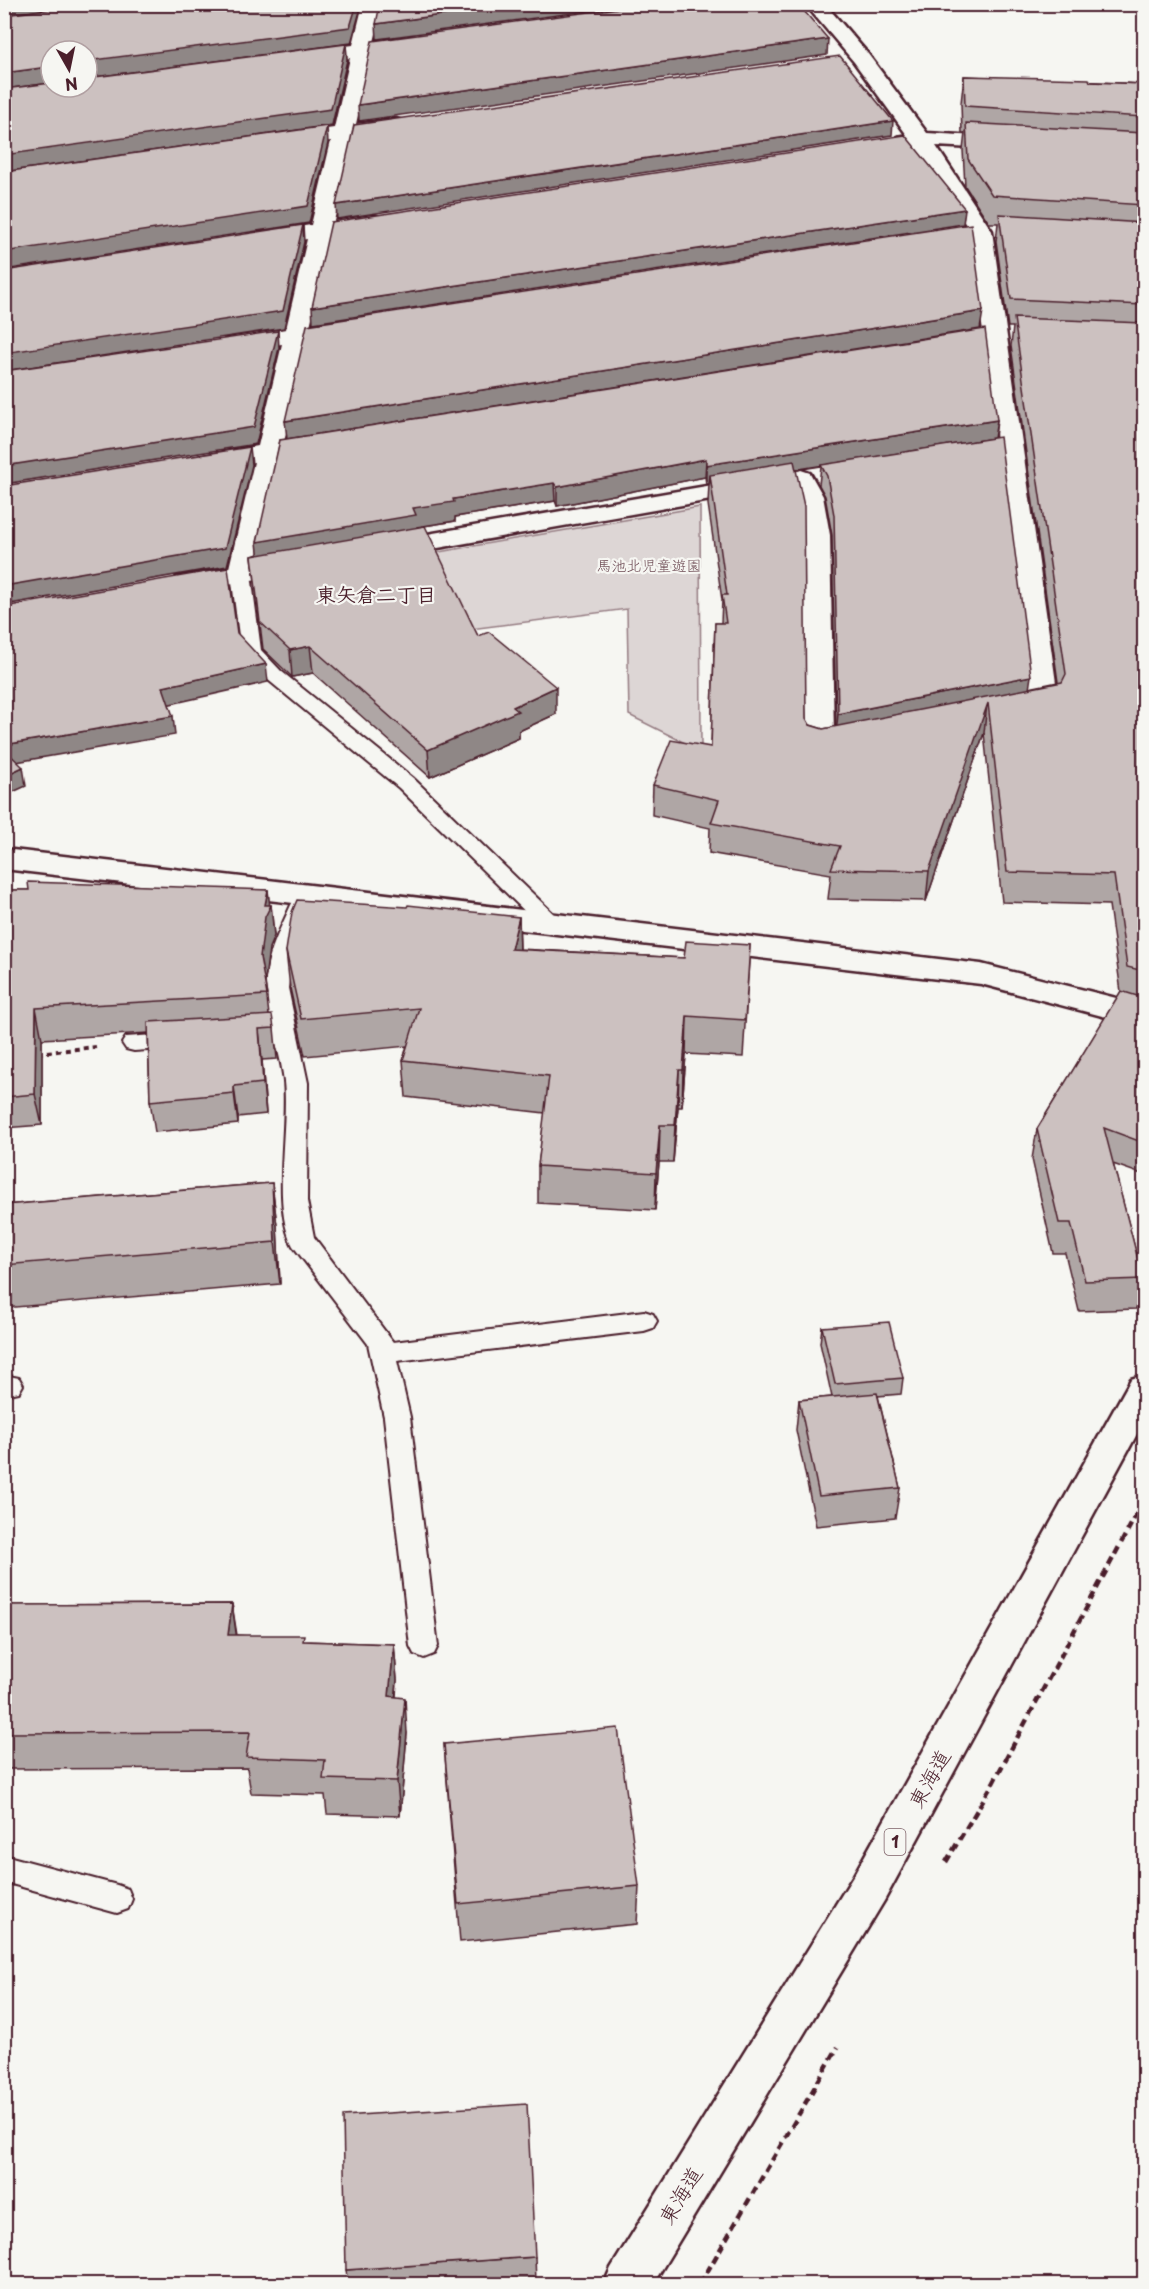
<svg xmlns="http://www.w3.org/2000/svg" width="1149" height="2289" font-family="'Playpen Sans','Klee One',sans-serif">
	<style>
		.green { fill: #ddd6d5; stroke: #947a80; stroke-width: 1.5 }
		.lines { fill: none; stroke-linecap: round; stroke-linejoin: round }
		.service-casing { stroke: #4a1f2b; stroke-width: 4 }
		.minor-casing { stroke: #4a1f2b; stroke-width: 5 }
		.trunk-casing { stroke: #4a1f2b; stroke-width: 5 }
		.path-far1 { stroke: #4a1f2b; stroke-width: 4; stroke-dasharray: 5 4; stroke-linecap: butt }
		.path { stroke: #4a1f2b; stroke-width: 4.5; stroke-dasharray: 8 5; stroke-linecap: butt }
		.service { fill: #f6f6f2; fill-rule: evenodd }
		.minor { fill: #f6f6f2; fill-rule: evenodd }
		.trunk { fill: #f6f6f2; fill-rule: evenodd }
		.wall { fill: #afa6a5; stroke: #4a1f2b; stroke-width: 1.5; fill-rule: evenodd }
		.shaded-wall { fill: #8f8786; stroke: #4a1f2b; stroke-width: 1.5 }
		.building { fill: #ccc1c0; stroke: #4a1f2b; stroke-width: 1.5 }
		.labels { text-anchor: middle; stroke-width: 4.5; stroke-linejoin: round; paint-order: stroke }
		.far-park-label { font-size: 15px; fill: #6f4d56; stroke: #f6f6f2 }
		.shield { fill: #f6f6f2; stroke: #7e6067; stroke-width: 1.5 }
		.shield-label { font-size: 16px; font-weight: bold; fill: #4a1f2b }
		.neighbourhood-label { font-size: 20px; font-weight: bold; fill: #4a1f2b; stroke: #f6f6f2 }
		.near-street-label { font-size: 21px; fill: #4a1f2b; stroke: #f6f6f2 }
	</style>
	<rect width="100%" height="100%" fill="#f6f6f2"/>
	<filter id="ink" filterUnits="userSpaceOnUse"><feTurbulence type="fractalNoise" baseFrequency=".0167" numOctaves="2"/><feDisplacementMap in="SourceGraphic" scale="12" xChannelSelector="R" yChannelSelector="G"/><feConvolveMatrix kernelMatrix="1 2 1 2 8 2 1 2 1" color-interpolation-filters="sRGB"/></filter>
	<g filter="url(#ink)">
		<polygon class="green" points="700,507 701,751 629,715 627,609 463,630 433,553"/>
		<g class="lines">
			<defs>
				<g id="service">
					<polygon points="241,568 248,570 251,574 261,650 281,671 413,778 559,919 562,924 559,929 551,931 543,929 399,788 267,679 244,655 241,651 231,574 234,570"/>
					<path d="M302 898 310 900 313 905 293 948 288 988 308 1083 307 1201 314 1237 393 1342 644 1311 653 1314 657 1321 653 1328 644 1331 397 1361 410 1417 438 1646 434 1654 424 1658 414 1654 410 1646 384 1417 368 1344 293 1246C271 1206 289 1127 284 1082 281 1052 266 1016 266 987 265 957 279 932 291 905L294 900Z"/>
					<polygon points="182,1033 190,1035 194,1041 190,1047 134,1051 126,1049 122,1043 126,1037"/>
					<polygon points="4,1375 19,1378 23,1385 19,1392 4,1395"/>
					<polygon points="4,1855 117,1885 128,1889 132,1899 128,1909 117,1913 4,1882"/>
				</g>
				<g id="minor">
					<polygon points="363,4 383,4 374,42 414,37 421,39 424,43 421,47 371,55 356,124 396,119 403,121 407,125 403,129 353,138 334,221 373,215 381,217 384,222 381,227 331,235 310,326 349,320 357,322 361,327 357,332 307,340 284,442 323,436 332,438 335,443 332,448 280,457 257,563 298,556 307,558 311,564 307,570 298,572 186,591 177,589 173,583 177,577 229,568 254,462 208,470 199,467 195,462 199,457 258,446 282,344 234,351 226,349 222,344 226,339 234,337 286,329 307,239 258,247 250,245 247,240 250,235 258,233 311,225 331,141 284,147 276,146 273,141 276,136 284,135 334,128 350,58 302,64 295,62 292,58 295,54 302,52 353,45"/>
					<polygon points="805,4 825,4 868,54 927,133 1009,138 1017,139 1020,144 1017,149 1009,150 936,146 992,231 1059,704 1055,710 1019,717 1009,715 1005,709 1009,703 1030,698 970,231 915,146 905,148 897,147 894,142 897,137 907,135 854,62"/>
					<polygon points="801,470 810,473 823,496 830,535 834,736 844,734 854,737 858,743 854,749 820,757 810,754 806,748 804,535 797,496 788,478 792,473"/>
					<polygon points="753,478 762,481 766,486 762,491 387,557 378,555 374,549 378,543 387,541"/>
					<polygon points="4,849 981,964 1144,1005 1144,1027 981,984 4,869"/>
				</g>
				<polygon id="trunk" points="1144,1375 1144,1421 884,1901 653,2284 604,2284 611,2268 854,1875 1131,1379"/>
			</defs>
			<use href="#service" class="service-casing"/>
			<use href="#minor" class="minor-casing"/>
			<use href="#trunk" class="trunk-casing"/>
			<polyline class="path-far1" points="38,1053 96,1047"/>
			<g class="path">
				<polyline points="946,1862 992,1785 1144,1500"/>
				<polyline points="700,2284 838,2047"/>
			</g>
			<use href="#service" class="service"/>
			<use href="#minor" class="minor"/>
			<use href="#trunk" class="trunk"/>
		</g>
		<g class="wall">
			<polygon points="92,4 362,4 351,43 87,51 51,51 51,87 346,44 347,60 332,125 4,172 4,15"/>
			<path d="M964 76 1144 84V1175L1113 1164 1143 1279 1136 1309 1079 1311 1065 1253H1053L1032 1159 1037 1129 1121 992 1109 905 1002 902 984 733 926 901 828 899 831 874 709 853 710 828 652 815 653 785 711 747 715 623H721L722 600 708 504 709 484H706L705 477 557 506 555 501 455 517V521L417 527 478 636 556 714 519 731V738L430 777 313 673 292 677 263 649 252 556 258 554 280 440 997 420 995 438 1029 688 1058 682 1011 346 1013 327H1008L996 241 998 223H989L965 186 963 150 965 133H962L961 103ZM821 466 819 485 825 496 832 535 836 727 823 729 810 725 806 718 796 470Z"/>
			<polygon points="4,890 268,890 269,905 271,905 274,936 269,948 265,981 269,1015 274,1028 277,1059 262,1060 266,1114 238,1117 238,1124 155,1132 150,1101 148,1033 42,1039 42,1125 4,1128"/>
			<polygon points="519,917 520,949 684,958 750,945 743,1057 686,1054 682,1107 678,1107 673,1162 659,1162 655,1210 538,1203 538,1166 545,1113 406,1097 403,1060 407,1046 305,1056 290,988 286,951"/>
			<polygon points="272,1183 277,1226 280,1284 4,1308 4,1205"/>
			<polygon points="822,1327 903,1378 901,1394 878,1396 900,1488 895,1518 816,1526 796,1430 799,1400 832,1397 820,1343"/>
			<polygon points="232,1604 237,1635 304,1641 394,1644 397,1680 396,1697 407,1733 400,1816 327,1814 325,1795 251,1793 247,1768 4,1769 4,1605"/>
			<polygon points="444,1744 639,1886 637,1924 460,1942"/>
			<polygon points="535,2257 536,2282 497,2284 348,2284 346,2270"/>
		</g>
		<g class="shaded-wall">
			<polygon points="4,4 84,4 4,15"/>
			<polygon points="357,4 362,4 351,43 87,78 87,61"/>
			<polygon points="521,4 640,4 377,39 376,24"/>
			<polygon points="828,39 827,55 359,121 358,105"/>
			<polygon points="346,44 347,60 332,125 4,172 4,155"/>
			<polygon points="48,67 51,83 4,89 4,73"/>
			<polygon points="893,121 892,135 337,219 336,205"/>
			<polygon points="327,126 328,143 309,223 4,270 4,252"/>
			<polygon points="965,209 963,224 313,323 312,307"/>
			<polygon points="303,225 304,242 284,328 4,371 4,353"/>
			<polygon points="983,311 980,329 287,439 285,421"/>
			<polygon points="278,331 279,348 256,444 4,484 4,466"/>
			<polygon points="997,420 994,438 711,483 710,475 709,484 706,484 706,465"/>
			<polygon points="250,447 252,465 227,566 4,605 4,586"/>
			<polygon points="706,459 705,477 557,506 557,487"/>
			<polygon points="554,483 555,501 455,517 455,521 417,527 417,534 259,561 257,542 413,508 453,499"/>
			<polygon points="310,646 313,673 292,677 290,650"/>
			<polygon points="266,664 268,682 166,705 163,687"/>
			<polygon points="1031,676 1028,696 987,704 984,733 926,901 929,871 836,734 838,714"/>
			<polygon points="556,687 556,714 519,731 519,738 430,777 428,750 513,707"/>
			<polygon points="173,716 175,735 4,764 4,745"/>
			<polygon points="23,767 26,786 4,796 4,776"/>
			<polygon points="268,890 270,908 271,905 274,936 269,948 264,988 260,957 265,905"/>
			<polygon points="519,917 520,954 511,949"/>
			<polygon points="36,1008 42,1039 42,1125 35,1094"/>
			<polygon points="687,1016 686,1054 682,1107 683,1070"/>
			<polygon points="259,1029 262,1060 266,1114 263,1083"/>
			<polygon points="679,1070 678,1107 673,1162 675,1125"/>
			<polygon points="234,1086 238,1117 238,1124 234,1093"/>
			<polygon points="660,1125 659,1162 655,1210 656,1173"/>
			<polygon points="272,1183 277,1226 280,1284 275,1242"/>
			<polygon points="232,1604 237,1640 228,1635"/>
			<polygon points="394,1644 397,1680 392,1732 389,1696"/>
			<polygon points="405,1698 407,1733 400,1816 397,1781"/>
		</g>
		<g class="building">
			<polygon points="92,4 357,4 350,27 87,61 87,51 51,51 51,69 48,67 4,73 4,15"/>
			<polygon points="380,4 521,4 376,24"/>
			<polygon points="650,4 798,4 828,39 358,105 372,41"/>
			<polygon points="346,44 331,109 4,155 4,89 51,83 51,87 87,87 87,78"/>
			<polygon points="840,56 893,121 336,205 354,125"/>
			<polygon points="964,76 1089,79 1090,82 1144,84 1144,117 965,106"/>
			<polygon points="966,123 1144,133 1144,205 992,195 968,159"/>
			<polygon points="327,126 308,206 4,252 4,172"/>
			<polygon points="905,135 965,209 312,307 331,222"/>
			<polygon points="999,214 1144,223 1144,305 1011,299"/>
			<polygon points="971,224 983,311 285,421 307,325"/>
			<polygon points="303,225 283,311 4,353 4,271"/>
			<polygon points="1014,318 1144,323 1144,971 1127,967 1114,875 1007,872 988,703 929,871 831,869 840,846 711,823 719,800 653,785 671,740 711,747 715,623 726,623 722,595 727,595 710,475 794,461 804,506 806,718 810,725 823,729 1062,682 1066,674"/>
			<polygon points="985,329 997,420 706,465 706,459 557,487 554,483 453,499 454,502 413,508 416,515 257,542 280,440"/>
			<polygon points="278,331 254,427 4,466 4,371"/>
			<polygon points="1000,437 1031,676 838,714 834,515 827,476 821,465"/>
			<polygon points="250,447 225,548 4,586 4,486"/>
			<polygon points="425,526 478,636 489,632 556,687 513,707 518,711 428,750 310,646 290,650 260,622 252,556"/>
			<polygon points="228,568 237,633 266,664 163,687 173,716 4,745 4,607"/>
			<polygon points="4,749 23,767 4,776"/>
			<polygon points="28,882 268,890 265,905 271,905 265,917 260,957 267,995 36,1008 35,1094 4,1097 4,890 29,890"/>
			<polygon points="297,900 407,907 408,905 519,917 511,949 684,958 686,941 750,945 745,1020 687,1016 683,1070 679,1070 675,1125 660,1125 656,1173 538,1166 549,1076 403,1060 419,1008 301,1019 286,951 292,912"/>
			<polygon points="1121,991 1144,998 1144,1143 1104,1128 1143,1279 1085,1281 1071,1223 1059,1223 1037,1129"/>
			<polygon points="272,1015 274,1028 259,1029 263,1083 234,1086 234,1093 150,1101 148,1022"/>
			<polygon points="272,1183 275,1242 4,1265 4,1205"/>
			<polygon points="889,1322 903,1378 835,1384 822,1327"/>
			<polygon points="877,1393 900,1488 819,1496 799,1400"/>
			<polygon points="232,1604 228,1635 304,1635 303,1641 394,1644 389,1696 405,1698 397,1781 323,1779 325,1760 246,1757 250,1732 4,1733 4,1605"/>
			<polygon points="618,1728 639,1886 458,1904 444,1744"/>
			<polygon points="527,2104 535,2257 346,2270 343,2116"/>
		</g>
	</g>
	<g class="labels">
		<g class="far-park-label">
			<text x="649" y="571">馬池北児童遊園</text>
		</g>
		<rect class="shield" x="884.5" y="1829" width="21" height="26" rx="4.5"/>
		<g class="shield-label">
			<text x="895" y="1848">1</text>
		</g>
		<g class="neighbourhood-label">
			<text x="376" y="602">東矢倉二丁目</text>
		</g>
		<g class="near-street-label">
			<text transform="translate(930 1779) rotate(-61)" y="7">東海道</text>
			<text transform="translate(681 2196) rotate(-59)" y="7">東海道</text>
		</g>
	</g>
	<rect width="1149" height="2289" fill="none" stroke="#f6f6f2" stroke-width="24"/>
	<rect x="12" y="12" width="1125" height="2265" fill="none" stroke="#4a1f2b" stroke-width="2" filter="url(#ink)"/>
	<g transform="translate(69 69) rotate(171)"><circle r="28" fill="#f6f6f2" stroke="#b1a0a2" stroke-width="1.5"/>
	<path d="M0-4.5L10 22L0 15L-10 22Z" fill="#4a1f2b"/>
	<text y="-9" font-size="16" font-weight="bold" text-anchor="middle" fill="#4a1f2b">N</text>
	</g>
</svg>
